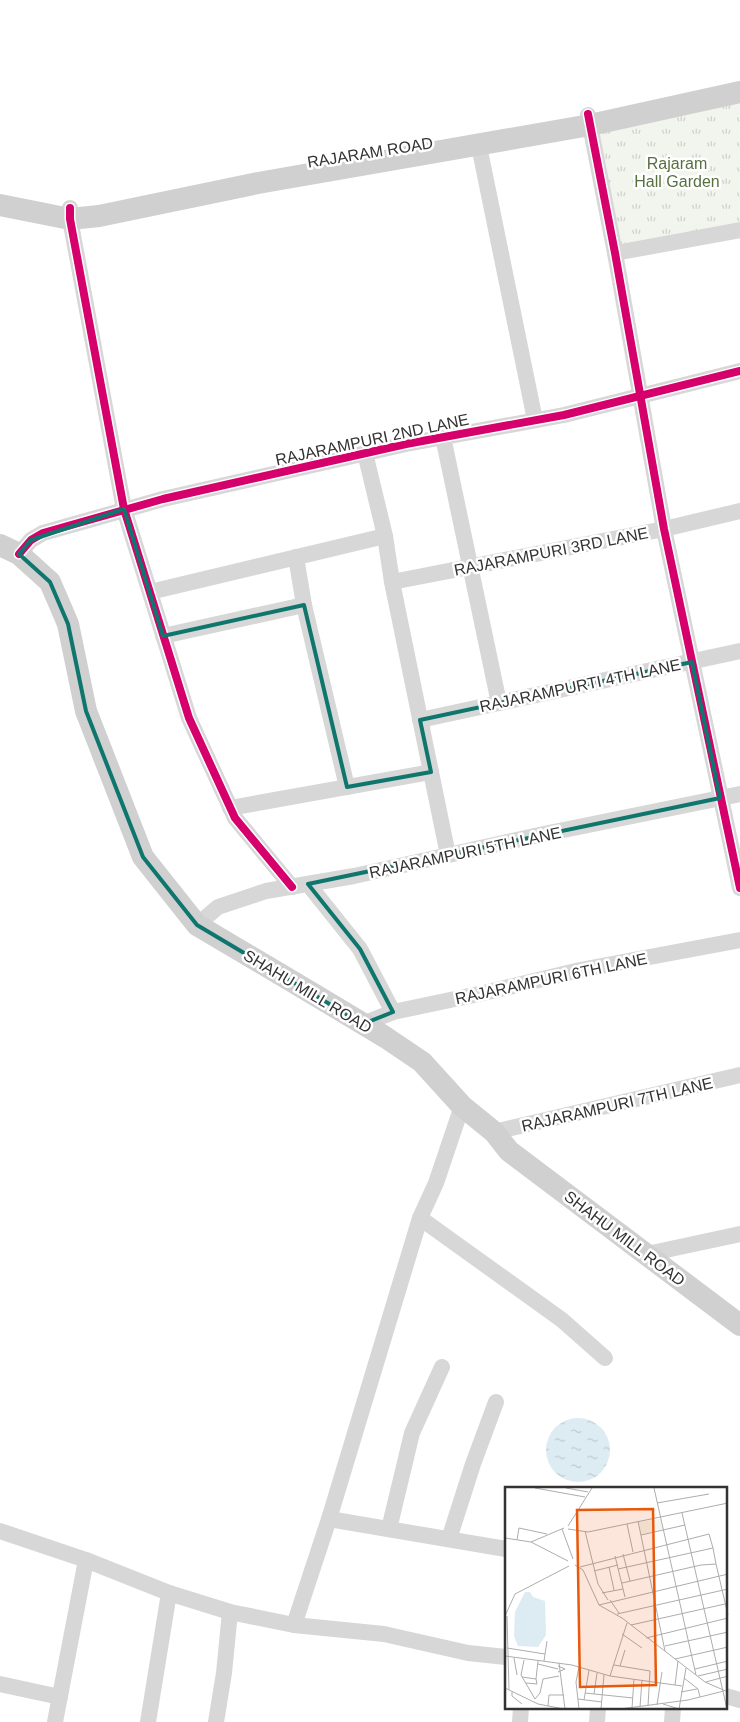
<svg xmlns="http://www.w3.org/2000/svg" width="740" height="1722" font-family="Arial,sans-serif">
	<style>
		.park { fill: url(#park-tufts) }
		.water { fill: url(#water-ripples) }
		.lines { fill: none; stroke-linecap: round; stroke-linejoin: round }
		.street { stroke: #d7d7d7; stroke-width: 16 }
		.secondary { stroke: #d0d0d0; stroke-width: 22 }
		.cycleway-casing { stroke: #fff; stroke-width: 11 }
		.cycleway { stroke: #d6006c; stroke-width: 8 }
		.marked { fill: none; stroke: #0f766e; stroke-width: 4; stroke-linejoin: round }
		.labels { text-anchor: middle; stroke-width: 5; stroke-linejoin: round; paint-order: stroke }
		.street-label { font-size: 16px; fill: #333; stroke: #fff }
		.park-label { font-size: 16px; fill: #56703f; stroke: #fff }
		.inset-road { fill: none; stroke: #adadad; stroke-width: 1 }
		.view { fill: #e8590c; fill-opacity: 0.15; stroke: #e8590c; stroke-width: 2.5 }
		.inset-edge { fill: none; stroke: #333; stroke-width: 2.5 }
	</style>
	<defs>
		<pattern id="park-tufts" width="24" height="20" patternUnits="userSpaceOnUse" patternTransform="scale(1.25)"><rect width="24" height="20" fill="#f1f5ed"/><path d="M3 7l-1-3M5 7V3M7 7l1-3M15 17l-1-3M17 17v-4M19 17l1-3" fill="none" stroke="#cfd2cc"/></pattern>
		<pattern id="water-ripples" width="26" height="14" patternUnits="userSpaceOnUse" patternTransform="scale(1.25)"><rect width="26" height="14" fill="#ddebf3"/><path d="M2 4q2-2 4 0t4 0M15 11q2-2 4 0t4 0" fill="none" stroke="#becad1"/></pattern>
	</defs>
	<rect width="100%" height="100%" fill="#fff"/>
	<polygon class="park" points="740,96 740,222 620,244 598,126"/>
	<circle class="water" cx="578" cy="1450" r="32"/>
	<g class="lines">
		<g class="street">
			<polyline points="588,115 615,253 664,529 740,888"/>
			<polyline points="479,146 535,420"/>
			<polyline points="70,208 70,219 124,509 189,718 235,818 292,887"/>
			<polyline points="615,253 740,230"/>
			<polyline points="443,437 499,703"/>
			<polyline points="365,453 385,536 392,582 448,855"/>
			<polyline points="19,554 31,540 43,533 163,499 406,444 564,415 740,371"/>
			<polyline points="296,557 304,605 347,787"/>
			<polyline points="392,582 664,529 740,511"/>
			<polyline points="150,592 385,536"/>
			<polyline points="163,636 304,605"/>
			<polyline points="420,720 740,651"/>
			<polyline points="230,808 431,772"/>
			<polyline points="308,884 360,949 393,1012"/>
			<polyline points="197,925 218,907 266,891 354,876 539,835 740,794"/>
			<polyline points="363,1024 393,1012 488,992 580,970 740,940"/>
			<polyline points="494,1132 740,1075"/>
			<polyline points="420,1218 562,1320 605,1358"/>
			<polyline points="647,1254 740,1234"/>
			<polyline points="329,1519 506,1549"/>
			<polyline points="389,1529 412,1433 442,1367"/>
			<polyline points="0,1531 86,1560 169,1593 230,1612 294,1625 384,1634 468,1653 506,1657"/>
			<polyline points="449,1539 473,1464 496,1402"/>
			<polyline points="294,1625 329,1519 420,1218 436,1183 462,1106"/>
			<polyline points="0,1684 60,1697"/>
			<polyline points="726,1696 740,1700"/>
			<polyline points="55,1722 86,1560"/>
			<polyline points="148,1722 169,1593"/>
			<polyline points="216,1722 224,1673 230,1612"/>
			<polyline points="520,1722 521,1708"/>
			<polyline points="597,1722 598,1708"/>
			<polyline points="672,1722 673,1708"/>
		</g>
		<g class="secondary">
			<polyline points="0,205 70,219 99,216 258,183 590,125 740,92"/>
			<polyline points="0,545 19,554 50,582 68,624 86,711 143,857 197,925 310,992 385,1037 422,1062 462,1106 494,1132 509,1151 740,1325"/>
		</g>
		<defs>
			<g id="cycleway">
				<polyline points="588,114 615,253 664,529 740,888"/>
				<polyline points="70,208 70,219 124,509 189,718 235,818 292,887"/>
				<polyline points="19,554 31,540 43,533 163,499 406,444 564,415 740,371"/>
			</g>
		</defs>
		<use href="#cycleway" class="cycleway-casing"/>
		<use href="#cycleway" class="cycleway"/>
	</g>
	<path class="marked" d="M124 509 163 636 304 605 347 787 431 772 420 720 692 662 720 798 308 884 360 949 393 1012 363 1024 197 925 143 857 86 711 68 624 50 582 19 554 31 540Z"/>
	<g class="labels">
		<g class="street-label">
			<text transform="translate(370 152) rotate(-9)" y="6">RAJARAM ROAD</text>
			<text transform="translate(372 439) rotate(-12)" y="6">RAJARAMPURI 2ND LANE</text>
			<text transform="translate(551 551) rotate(-11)" y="6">RAJARAMPURI 3RD LANE</text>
			<text transform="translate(580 685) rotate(-12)" y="6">RAJARAMPURTI 4TH LANE</text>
			<text transform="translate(465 852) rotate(-12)" y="6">RAJARAMPURI 5TH LANE</text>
			<text transform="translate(551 978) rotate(-12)" y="6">RAJARAMPURI 6TH LANE</text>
			<text transform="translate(308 991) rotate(31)" y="6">SHAHU MILL ROAD</text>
			<text transform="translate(617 1104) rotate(-13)" y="6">RAJARAMPURI 7TH LANE</text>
			<text transform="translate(625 1238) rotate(37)" y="6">SHAHU MILL ROAD</text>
		</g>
		<g class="park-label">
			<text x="677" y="169">Rajaram<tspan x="677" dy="18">Hall Garden</tspan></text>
		</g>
	</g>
	<g transform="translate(505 1487)">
		<rect width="222" height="222" fill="#fff"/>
		<path d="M155 32 158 42 136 47 134 35Z" fill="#f1f5ed"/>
		<path d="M20 105H25L28 110 40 114 41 148 33 160 13 159 9 149 10 125Z" fill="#ddebf3"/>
		<path class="inset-road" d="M30 1 80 10M61 1 83 5M149 1 191 188M152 16 204 7M177 26 222 222M133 34 160 164M122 37 128 65M63 39 87 1M57 42 68 72M63 42 83 45 223 16M80 44 93 97 103 113M136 48 180 38M0 51 26 55 59 41M12 53 14 41 42 47M26 55 63 74M118 67 125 94M110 69 120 110M70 78 78 83 94 118 117 131 200 195 223 205M75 80 204 47 208 61M104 80 109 103M113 82 208 61 211 77M89 84 113 78M117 96 196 78 211 77 223 128M97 106 118 102M105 113 114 126M94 118 223 87M112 127 223 102M0 129 10 107 64 79M2 129 4 203M126 138 220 117M117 147 137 161M141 151 223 131M160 159 223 145M2 161 40 167M0 169 67 178 105 189 177 199M9 171 12 188M170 172 223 160M19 173 16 188 30 212M39 174 42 154M54 176 60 222M33 177 53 182M109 178 145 184 143 219M115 179 120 163M74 180 71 195 74 222M190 182 223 174M53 185 60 182 53 179M105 189 122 136M193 189 223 182M17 190 31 192 33 174M179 191 193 202 195 210M201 195 223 189M21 196 32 197 31 192M170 198 173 174M0 201 33 217 59 222M7 205V209L17 217M176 205 192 202M80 206 128 211M89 207 92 186M30 212 35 206 38 192 54 189M73 212 97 215M79 213 84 183M158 217 174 222M152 218 157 185M43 219 44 208H59M135 220 137 193M127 221 129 192M96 222 99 188M115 222 183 213 219 204M174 222 181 181"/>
		<path class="view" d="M148 22 151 198 75 200 72 23Z"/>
		<rect width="222" height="222" class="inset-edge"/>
	</g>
</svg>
